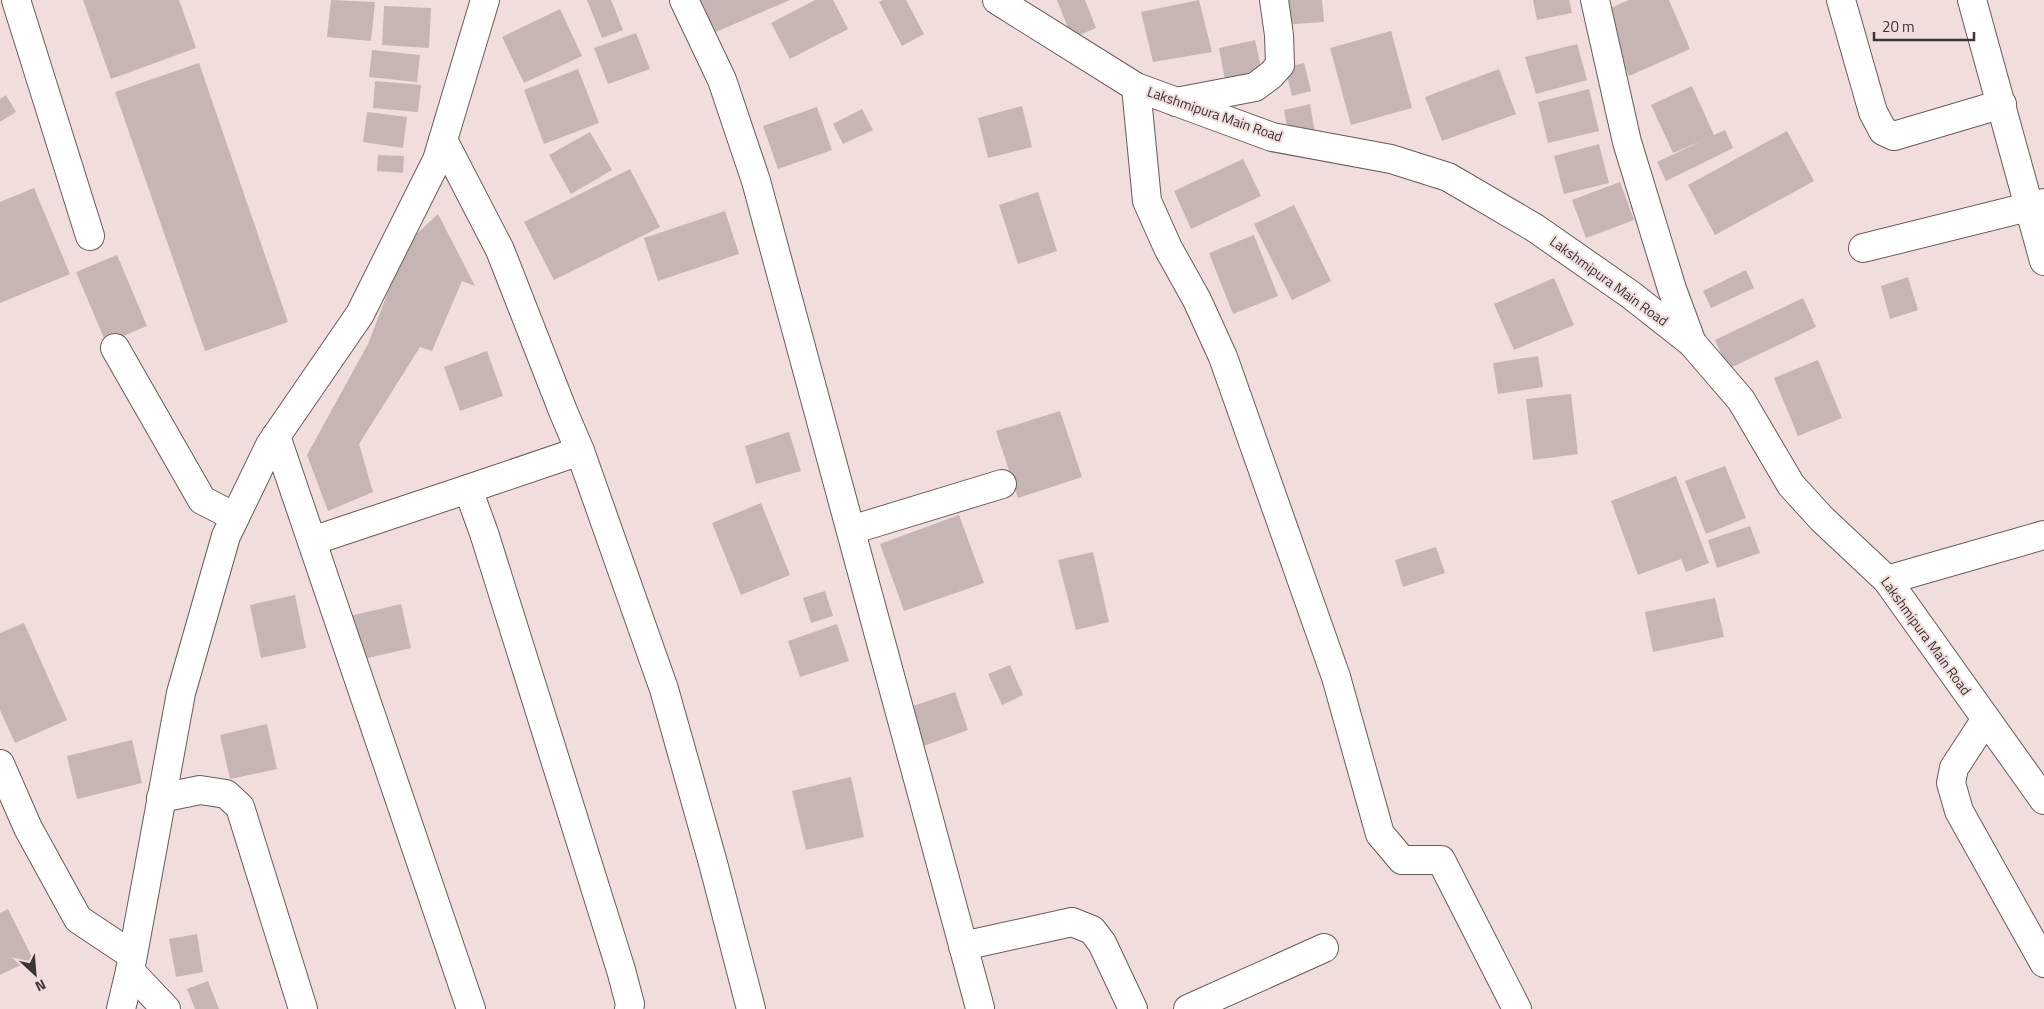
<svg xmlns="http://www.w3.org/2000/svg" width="2044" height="1009" font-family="'Titillium Web',sans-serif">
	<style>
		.building { fill: #c7b5b4 }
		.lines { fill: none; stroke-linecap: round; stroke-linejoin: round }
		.minor-casing { stroke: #6a5b5a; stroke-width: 30 }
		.major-casing { stroke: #6a5b5a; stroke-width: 30 }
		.minor { stroke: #fff; stroke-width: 28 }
		.major { stroke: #fff; stroke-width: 28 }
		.labels { text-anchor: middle; stroke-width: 4; stroke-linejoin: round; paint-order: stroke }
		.street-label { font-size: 14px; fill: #3c3534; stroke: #f0dddc }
	</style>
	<rect width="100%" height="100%" fill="#f0dddc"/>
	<g class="building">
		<polygon points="83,0 179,0 196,48 111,79"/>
		<polygon points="331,0 375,2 371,41 327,37"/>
		<polygon points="587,0 611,0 623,30 602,38"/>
		<polygon points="697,0 790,0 711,34"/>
		<polygon points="815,0 833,0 848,29 790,59 771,23"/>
		<polygon points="883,0 906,0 924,34 902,46 879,2"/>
		<polygon points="1057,0 1085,0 1096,28 1072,38"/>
		<polygon points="1199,0 1212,52 1153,62 1141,12"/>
		<polygon points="1279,0 1322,0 1324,22 1281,25"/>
		<polygon points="1533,0 1569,0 1572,13 1537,20"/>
		<polygon points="1629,0 1669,0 1690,49 1629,76 1601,12"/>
		<polygon points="384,6 431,8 429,48 382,45"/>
		<polygon points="560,9 582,56 524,83 502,37"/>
		<polygon points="1391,31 1412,108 1351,125 1330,48"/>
		<polygon points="636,33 650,69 608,84 594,48"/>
		<polygon points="1255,40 1262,72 1225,80 1219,48"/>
		<polygon points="1577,44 1587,80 1536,94 1525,57"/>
		<polygon points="372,50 420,55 417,82 369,77"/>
		<polygon points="199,63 288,322 205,351 115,92"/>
		<polygon points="1304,63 1311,91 1292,96 1285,68"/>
		<polygon points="578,69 599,123 544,144 524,90"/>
		<polygon points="1499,69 1516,114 1442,141 1425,97"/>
		<polygon points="375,81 421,85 418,112 373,108"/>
		<polygon points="1692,86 1714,135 1725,130 1733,148 1666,181 1657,162 1704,140 1673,153 1651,105"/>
		<polygon points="1589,89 1599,131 1548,143 1538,102"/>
		<polygon points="6,95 16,112 0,122 0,99"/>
		<polygon points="1310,104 1315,133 1289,138 1284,110"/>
		<polygon points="1022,106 1032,147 988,158 978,118"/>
		<polygon points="817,107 832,150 778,169 763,126"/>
		<polygon points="862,109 873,130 843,144 833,124"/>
		<polygon points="367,112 407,117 403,148 363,142"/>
		<polygon points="1787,131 1814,181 1715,235 1688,185"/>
		<polygon points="590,132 612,170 571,194 549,155"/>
		<polygon points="1599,144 1609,183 1564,194 1554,156"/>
		<polygon points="378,155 404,156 403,173 377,171"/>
		<polygon points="1243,159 1261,196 1191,229 1174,191"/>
		<polygon points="630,169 660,227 554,280 524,222"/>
		<polygon points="1620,182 1634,220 1586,238 1572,200"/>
		<polygon points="34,188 70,274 0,303 0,202"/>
		<polygon points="1038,192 1057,251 1018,264 999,205"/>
		<polygon points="1294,205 1331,281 1292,300 1254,224"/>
		<polygon points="725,211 739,254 658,281 644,238"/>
		<polygon points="438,214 475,286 462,281 432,351 420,347 359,444 373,492 328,511 307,455 368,344 407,243"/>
		<polygon points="1254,235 1278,296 1233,314 1209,253"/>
		<polygon points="117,255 147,326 106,343 76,272"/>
		<polygon points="1746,270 1754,288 1711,308 1703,291"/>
		<polygon points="1908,277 1918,310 1890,319 1881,286"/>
		<polygon points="1554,278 1574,325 1514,350 1494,304"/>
		<polygon points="1803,298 1816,327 1728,369 1715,340"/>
		<polygon points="487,351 503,396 460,411 444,367"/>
		<polygon points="1538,356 1543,387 1498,394 1493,363"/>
		<polygon points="1818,360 1842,418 1798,436 1774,378"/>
		<polygon points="1571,394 1578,454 1533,460 1526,399"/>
		<polygon points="1060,411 1082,477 1018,498 996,431"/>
		<polygon points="789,432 801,471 756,484 745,446"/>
		<polygon points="1725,466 1746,518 1706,534 1685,481"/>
		<polygon points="1676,476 1709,563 1686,572 1681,559 1638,575 1611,501"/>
		<polygon points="761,503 790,575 741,595 712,523"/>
		<polygon points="959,515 984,583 904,611 880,544"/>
		<polygon points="1750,526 1760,553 1717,568 1708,540"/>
		<polygon points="1436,547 1445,573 1403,587 1395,560"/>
		<polygon points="1093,552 1109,622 1076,630 1058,560"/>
		<polygon points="825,591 833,616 811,623 803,598"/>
		<polygon points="295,595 306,648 261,658 250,605"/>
		<polygon points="1715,598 1724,637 1653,652 1645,612"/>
		<polygon points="401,604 411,648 359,660 350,616"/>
		<polygon points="24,623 67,720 15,743 0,710 0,633"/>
		<polygon points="837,624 849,661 800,677 788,641"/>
		<polygon points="1010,665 1023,695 1002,705 988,674"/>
		<polygon points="955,692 968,730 921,747 907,708"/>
		<polygon points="267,724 277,769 230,779 220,735"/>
		<polygon points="132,740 142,783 77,799 67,756"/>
		<polygon points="851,777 864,837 806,850 792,791"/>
		<polygon points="8,909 33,959 0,975 0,913"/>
		<polygon points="197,934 203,972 176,977 169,939"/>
		<polygon points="208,981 219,1009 195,1009 187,989"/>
	</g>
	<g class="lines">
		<defs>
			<g id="minor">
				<polyline points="16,0 90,236"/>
				<polyline points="684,0 722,80 756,181 980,1008"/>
				<polyline points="1595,0 1627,142 1672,289 1692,343"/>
				<polyline points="1841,0 1873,112 1883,131 1894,136 2002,104"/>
				<polyline points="1972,0 2044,261"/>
				<polyline points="1136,87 1147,201 1168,248 1197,300 1223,357 1336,677 1380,834 1402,860 1441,860 1517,1009"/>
				<polyline points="1176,102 1255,87 1271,75 1280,65 1279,35 1274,0"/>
				<polyline points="443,140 500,250 563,411 580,451 664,689 713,863 751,1009"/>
				<polyline points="1863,248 2044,203"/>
				<polyline points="115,348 202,500 235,517"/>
				<polyline points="276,436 471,1009"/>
				<polyline points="468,489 580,451"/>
				<polyline points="851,530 1002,484"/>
				<polyline points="312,541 468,489 484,533 621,970 630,1004 629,1009"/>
				<polyline points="1887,580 2044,535"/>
				<polyline points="1986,719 1954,768 1951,783 1959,811 2044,963"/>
				<polyline points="0,764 28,828 78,919 132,955"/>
				<polyline points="161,798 200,790 226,794 240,807 303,1009"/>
				<polyline points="963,946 1072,922 1092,930 1102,943 1133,1009"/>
				<polyline points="130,971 166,1009"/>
				<polyline points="121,1009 130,971 181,693 226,536 270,445 360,314 437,160 485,0"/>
				<polyline points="1188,1009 1324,948"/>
			</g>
			<polyline id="major" points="997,0 1136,87 1272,137 1391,159 1448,177 1535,228 1631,295 1692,343 1741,400 1791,485 1822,519 1887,580 2044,800"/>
		</defs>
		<use href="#minor" class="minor-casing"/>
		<use href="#major" class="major-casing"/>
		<use href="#minor" class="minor"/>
		<use href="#major" class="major"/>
	</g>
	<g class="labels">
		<g class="street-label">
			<text transform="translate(1215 114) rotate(19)" y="5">Lakshmipura Main Road</text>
			<text transform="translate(1609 281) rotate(36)" y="5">Lakshmipura Main Road</text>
			<text transform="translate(1926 636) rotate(54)" y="5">Lakshmipura Main Road</text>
		</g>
	</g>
	<g transform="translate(35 974) rotate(154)" stroke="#f0dddc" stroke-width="4" paint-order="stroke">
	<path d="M0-4L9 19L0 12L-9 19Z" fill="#3c3534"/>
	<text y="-8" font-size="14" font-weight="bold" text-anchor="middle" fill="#3c3534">N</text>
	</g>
	<path d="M1874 32v8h100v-8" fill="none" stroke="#3c3534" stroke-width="2.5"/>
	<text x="1882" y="32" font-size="15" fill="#3c3534" stroke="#f0dddc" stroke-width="4" paint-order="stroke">20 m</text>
</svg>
